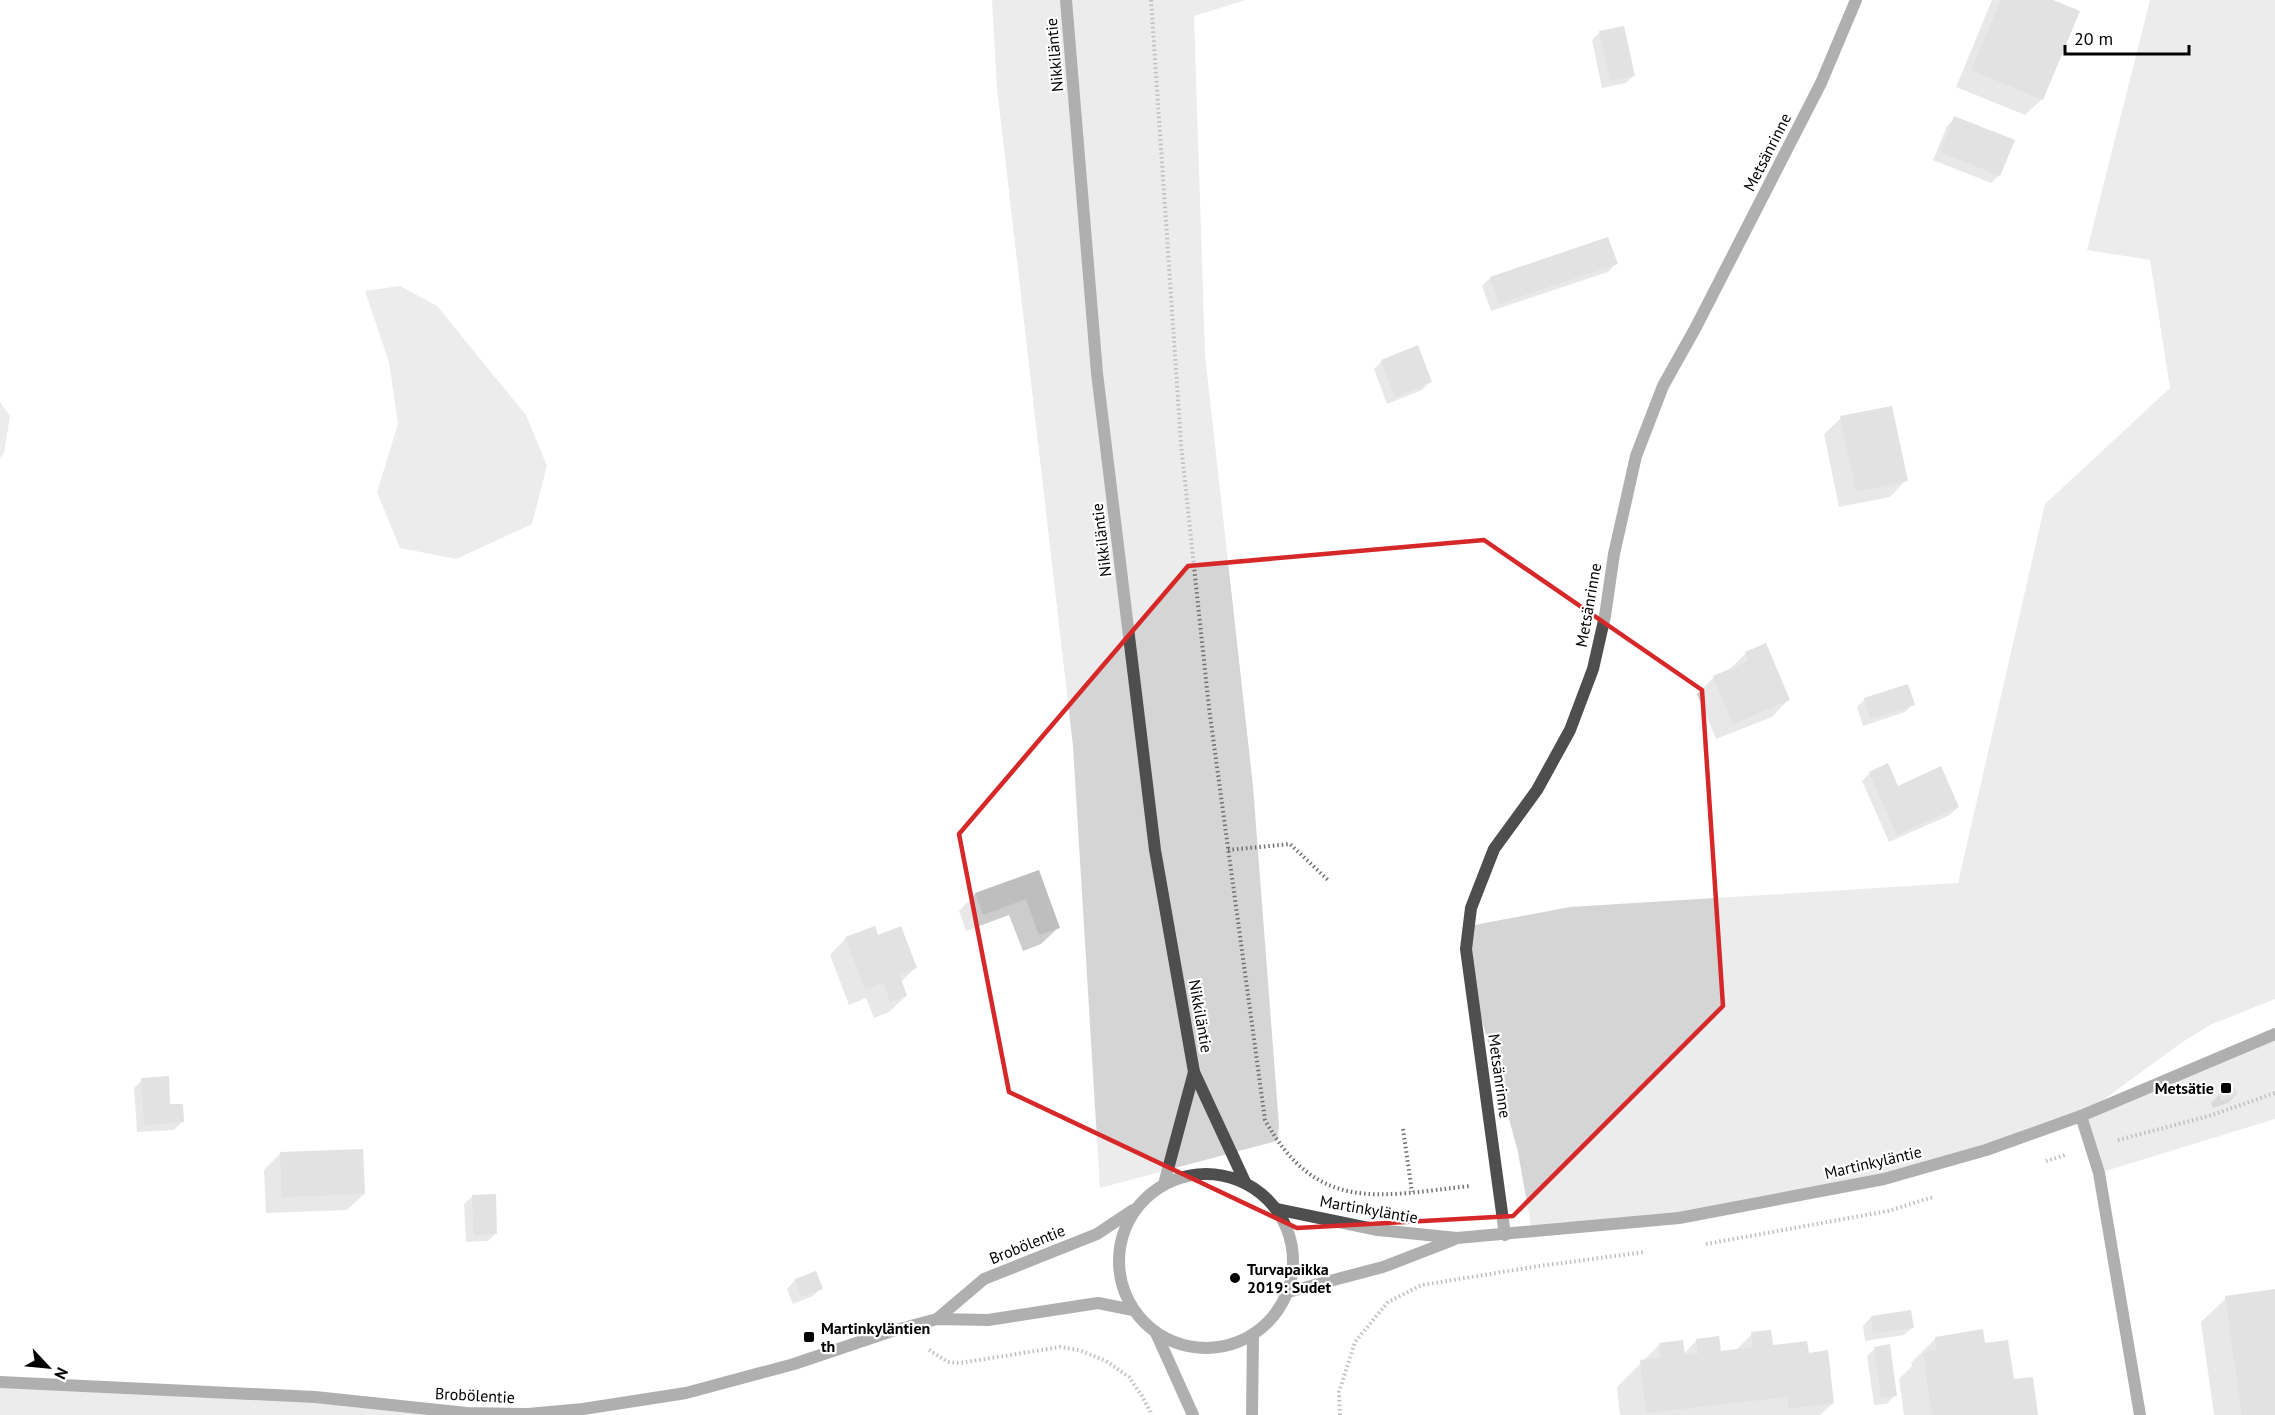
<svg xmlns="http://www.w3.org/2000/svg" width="2275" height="1415" font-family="'PT Sans',sans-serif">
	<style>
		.green { fill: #d5d5d5 }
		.shadow { fill: #0003 }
		.building { fill: #bebebe }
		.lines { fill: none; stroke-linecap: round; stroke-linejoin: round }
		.path { stroke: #707070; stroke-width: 4; stroke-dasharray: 1.5 3; stroke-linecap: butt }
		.minor { stroke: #4e4e4e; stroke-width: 12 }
		.tertiary { stroke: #4e4e4e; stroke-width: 12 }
		.marked { fill: none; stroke: #d62828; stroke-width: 4.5; stroke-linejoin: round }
		.poi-dot { fill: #000; stroke: #fff; stroke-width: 2 }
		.labels { text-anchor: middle; stroke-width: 4.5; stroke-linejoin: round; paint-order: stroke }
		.street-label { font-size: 16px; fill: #000; stroke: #fff }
		.poi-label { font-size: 16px; font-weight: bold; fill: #000; stroke: #fff; text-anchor: start }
	</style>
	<rect width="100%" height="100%" fill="#fff"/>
	<g class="green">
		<polygon points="992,0 1246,0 1194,16 1205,355 1253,786 1279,1126 1277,1141 1100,1188 1073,746 997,88"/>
		<polygon points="2150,0 2275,0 2275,999 2210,1025 2181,1043 2084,1114 2275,1034 2275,1119 2099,1173 2081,1116 1884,1179 1679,1218 1532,1232 1518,1152 1472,984 1469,926 1570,907 1958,883 2045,504 2170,388 2150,260 2087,250"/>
		<polygon points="400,286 437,306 526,415 547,466 532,524 456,559 400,548 377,492 398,424 389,362 365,291"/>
		<polygon points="0,402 10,416 4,453 0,458"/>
		<polygon points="0,1382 315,1397 467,1415 0,1415"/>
	</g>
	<g class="shadow">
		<polygon points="1992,0 2049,0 2042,99 2025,115 1956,87"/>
		<polygon points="1600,32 1634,75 1626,83 1602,88 1592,40"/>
		<polygon points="1955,118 1999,175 1991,183 1933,160 1947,126"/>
		<polygon points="1616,263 1608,272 1491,311 1482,286 1490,278"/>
		<polygon points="1382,361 1430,382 1422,390 1387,404 1374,369"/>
		<polygon points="1841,418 1906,480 1890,497 1839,507 1824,434"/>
		<polygon points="1746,653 1788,700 1772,717 1716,739 1697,694 1714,677 1729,670"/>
		<polygon points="1865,699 1913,704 1905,712 1863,726 1857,707"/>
		<polygon points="1870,773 1897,788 1958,807 1950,815 1889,842 1862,781"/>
		<polygon points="1038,872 1058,928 1041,944 1023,951 1009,915 966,931 959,911 975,894"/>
		<polygon points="878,937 915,968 901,982 906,996 889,1012 874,1018 866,998 849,1005 830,955 846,938"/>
		<polygon points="142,1080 182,1122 174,1130 137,1132 134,1088"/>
		<polygon points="2219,1095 2236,1095 2228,1103 2213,1108 2211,1103"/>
		<polygon points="281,1153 364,1194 347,1210 266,1213 264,1170"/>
		<polygon points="473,1196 496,1233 488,1241 466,1242 464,1204"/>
		<polygon points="815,1272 821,1288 813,1296 793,1304 787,1289 795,1280"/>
		<polygon points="2275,1291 2275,1415 2214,1415 2201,1322 2226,1298"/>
		<polygon points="1871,1317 1913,1327 1904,1335 1865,1341 1863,1326"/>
		<polygon points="1752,1334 1771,1347 1808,1354 1833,1403 1820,1415 1620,1415 1617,1387 1659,1345 1684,1354 1697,1340 1720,1353 1735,1351"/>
		<polygon points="1936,1338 1984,1345 2037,1415 1904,1415 1899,1379 1912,1366 1911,1363"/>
		<polygon points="1875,1348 1895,1395 1887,1404 1874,1405 1867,1356"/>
	</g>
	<g class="building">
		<polygon points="2001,0 2053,0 2080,11 2043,100 1971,70"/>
		<polygon points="1624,26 1635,76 1610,81 1599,31"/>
		<polygon points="1954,116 2015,140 2000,176 1940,152"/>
		<polygon points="1608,237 1618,264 1499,304 1490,277"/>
		<polygon points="1418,345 1432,382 1395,397 1381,360"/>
		<polygon points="1892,406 1908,481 1856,492 1840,416"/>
		<polygon points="1766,643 1790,700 1733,724 1713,676 1748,661 1745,652"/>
		<polygon points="1908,684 1915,705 1871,719 1864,698"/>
		<polygon points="1888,763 1898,786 1941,766 1959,807 1897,835 1869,772"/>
		<polygon points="1039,870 1060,928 1039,935 1026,899 983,915 975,893"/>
		<polygon points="875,926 878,935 901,926 917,968 900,975 907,996 890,1002 883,983 865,989 845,937"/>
		<polygon points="169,1076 170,1104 183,1104 184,1122 144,1125 141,1078"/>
		<polygon points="2235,1087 2238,1095 2221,1101 2218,1093"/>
		<polygon points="363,1149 365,1194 282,1197 280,1152"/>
		<polygon points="496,1194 497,1234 474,1235 472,1195"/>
		<polygon points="816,1271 823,1289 801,1297 795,1279"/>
		<polygon points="2275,1289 2275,1415 2242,1415 2225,1296"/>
		<polygon points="1911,1310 1914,1328 1873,1333 1871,1316"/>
		<polygon points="1983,1329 1985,1343 2008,1340 2014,1379 2033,1377 2038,1415 1932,1415 1923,1353 1937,1350 1935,1337"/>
		<polygon points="1771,1330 1773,1345 1807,1341 1809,1353 1828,1350 1834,1403 1789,1409 1787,1397 1646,1413 1640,1360 1661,1358 1659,1343 1683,1340 1685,1355 1698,1354 1696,1339 1719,1336 1721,1351 1753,1347 1751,1332"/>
		<polygon points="1890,1344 1897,1396 1881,1398 1874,1347"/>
	</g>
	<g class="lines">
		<g class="path">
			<path d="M1151 0 1181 444 1209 708 1265 1120C1317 1214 1378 1196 1470 1186"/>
			<polyline points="1228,850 1290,844 1329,881"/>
			<polyline points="1403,1129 1412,1192"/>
			<polyline points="2118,1140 2209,1116 2275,1093"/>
			<polyline points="2046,1161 2065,1155"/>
			<polyline points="1706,1244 1888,1211 1933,1197"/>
			<polyline points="929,1350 948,1362 960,1363 1060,1347 1079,1350 1106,1361 1129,1377 1142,1396 1152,1415"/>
			<polyline points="1340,1415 1339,1392 1355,1342 1388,1302 1422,1285 1539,1266 1645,1252"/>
		</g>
		<g class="minor">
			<polyline points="2081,1116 2099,1173 2140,1415"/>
			<polyline points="1505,1235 1466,949 1471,908 1494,849 1537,790 1570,730 1593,669 1605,616 1614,554 1636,456 1663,386 1696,327 1821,83 1856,0"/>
		</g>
		<g class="tertiary">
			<polyline points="1066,0 1097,373 1155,850 1194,1072 1245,1182"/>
			<circle cx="1206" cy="1261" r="87"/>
			<polyline points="1164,1184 1194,1072"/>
			<polyline points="1276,1209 1378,1230 1457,1238 1679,1218 1884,1179 1986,1150 2081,1116 2275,1034"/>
			<polyline points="1288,1292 1383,1267 1453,1240"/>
			<polyline points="937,1319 984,1279 1097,1234 1133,1210"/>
			<polyline points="1156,1333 1193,1415"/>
			<polyline points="0,1382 315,1397 467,1413 528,1414 583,1409 686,1393 794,1364 892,1331 937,1319 988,1320 1098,1303 1133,1310"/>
			<polyline points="1252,1415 1253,1334"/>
		</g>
	</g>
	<path d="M0 0H2275V1415H0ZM1484 540 1702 690 1723 1006 1513 1216 1297 1228 1009 1092 959 834 1188 566Z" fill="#fff" fill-opacity=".55" fill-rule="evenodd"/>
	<path class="marked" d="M1484 540 1702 690 1723 1006 1513 1216 1297 1228 1009 1092 959 834 1188 566Z"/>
	<g class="poi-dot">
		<rect x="2220" y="1082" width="12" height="12" rx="3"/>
		<circle cx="1235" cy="1278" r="6"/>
		<rect x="803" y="1331" width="12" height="12" rx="3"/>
	</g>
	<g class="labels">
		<g class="street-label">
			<text transform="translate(1054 55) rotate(-95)" y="6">Nikkiläntie</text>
			<text transform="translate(1767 152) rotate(-63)" y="6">Metsänrinne</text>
			<text transform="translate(1101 540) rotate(-97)" y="6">Nikkiläntie</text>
			<text transform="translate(1588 605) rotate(-80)" y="6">Metsänrinne</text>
			<text transform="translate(1201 1016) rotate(80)" y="6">Nikkiläntie</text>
			<text transform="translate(1500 1076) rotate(82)" y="6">Metsänrinne</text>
			<text transform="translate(1873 1162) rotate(-13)" y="6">Martinkyläntie</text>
			<text transform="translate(1369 1209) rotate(10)" y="6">Martinkyläntie</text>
			<text transform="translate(1027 1244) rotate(-22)" y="6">Brobölentie</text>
			<text transform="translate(475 1395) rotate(3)" y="6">Brobölentie</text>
		</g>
		<g class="poi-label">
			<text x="2214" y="1094" text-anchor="end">Metsätie</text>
			<text x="1247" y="1275">Turvapaikka<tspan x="1247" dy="18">2019: Sudet</tspan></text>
			<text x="821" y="1334">Martinkyläntien<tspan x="821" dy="18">th</tspan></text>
		</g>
	</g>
	<g transform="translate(48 1367) rotate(116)" stroke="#ffffff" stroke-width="4.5" paint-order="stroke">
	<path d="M0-4.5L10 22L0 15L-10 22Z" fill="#000000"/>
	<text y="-9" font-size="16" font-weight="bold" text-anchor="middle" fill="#000000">N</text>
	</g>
	<path d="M2065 45v9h124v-9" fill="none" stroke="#000000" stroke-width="3"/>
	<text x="2074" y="45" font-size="18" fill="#000000" stroke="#ffffff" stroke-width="4.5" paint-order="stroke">20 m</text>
</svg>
